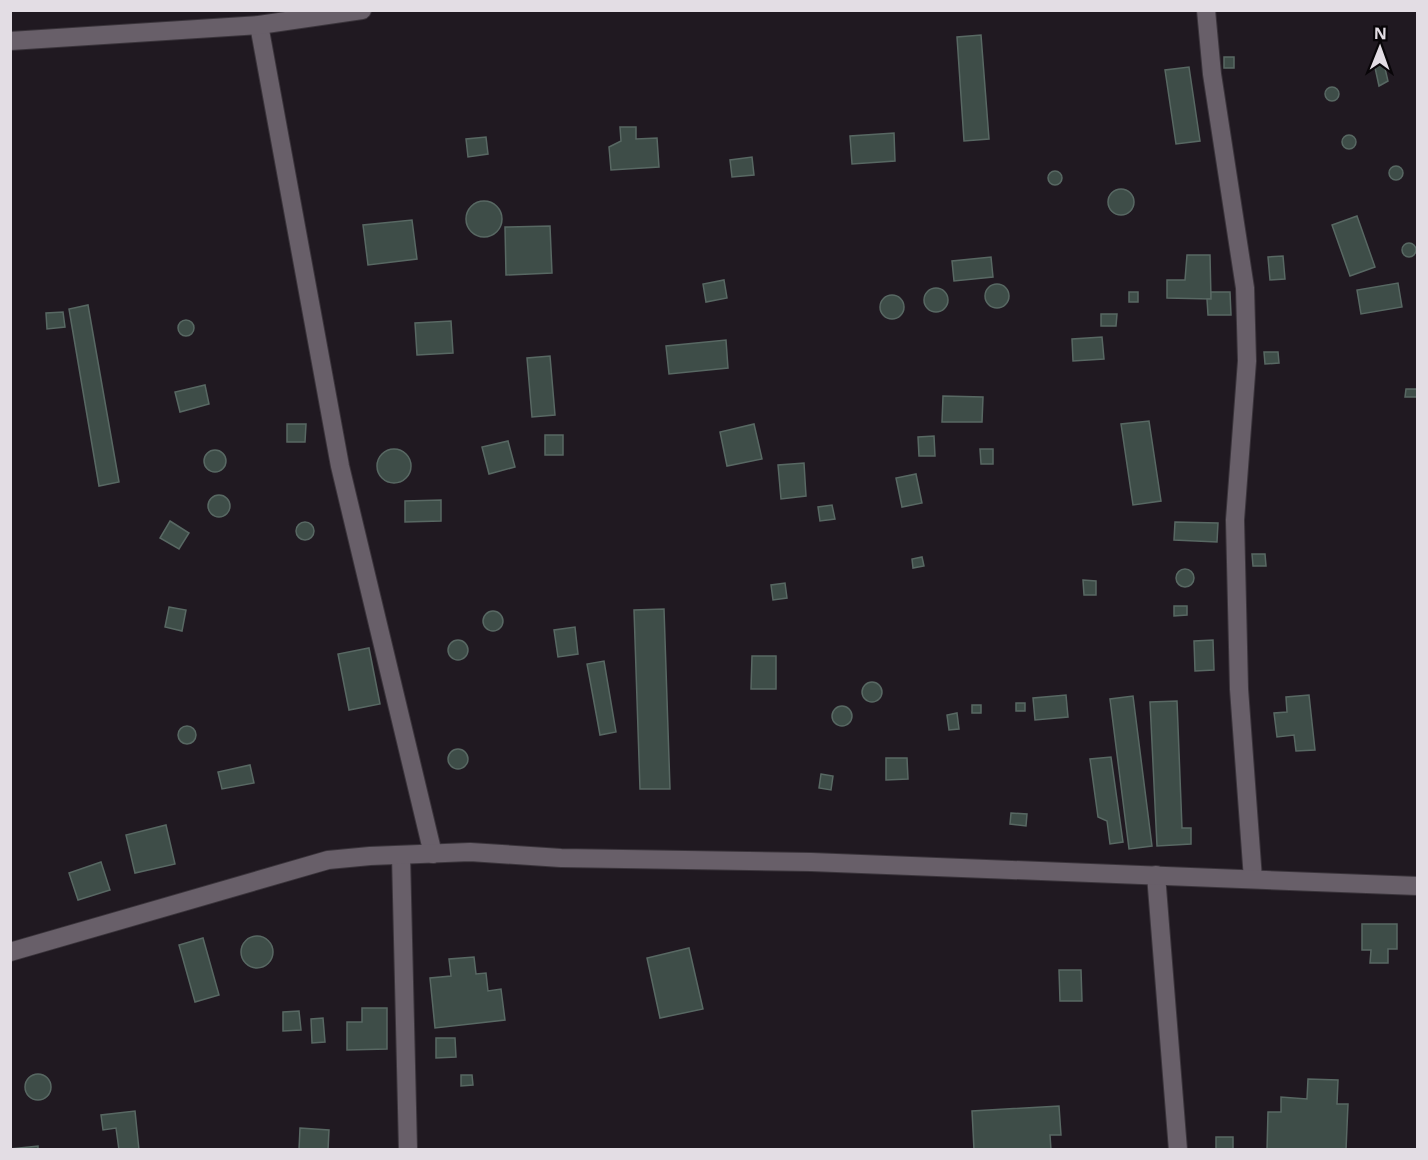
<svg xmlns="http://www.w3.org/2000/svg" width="1428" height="1160" font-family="'Open Sans',sans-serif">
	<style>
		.building { fill: #3e4d48; stroke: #586863; stroke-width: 1.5 }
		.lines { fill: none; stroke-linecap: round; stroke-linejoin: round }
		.minor-casing { stroke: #3a343b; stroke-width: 20 }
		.minor { stroke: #685f69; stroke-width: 18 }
	</style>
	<rect width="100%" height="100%" fill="#201921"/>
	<g class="building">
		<polygon points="981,35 989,139 964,141 957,37"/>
		<rect x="1224" y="57" width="10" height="11"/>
		<polygon points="1383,60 1388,81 1379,86 1374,63"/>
		<polygon points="1189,67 1200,141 1176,144 1165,70"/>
		<circle cx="1332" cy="94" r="7"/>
		<polygon points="620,127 636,127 636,139 657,138 659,167 611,170 609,147 621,141"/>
		<polygon points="894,133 895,161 852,164 850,136"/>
		<circle cx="1349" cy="142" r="7"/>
		<polygon points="486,137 488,154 468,157 466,139"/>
		<polygon points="752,157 754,175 732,177 730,160"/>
		<circle cx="1396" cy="173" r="7"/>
		<circle cx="1055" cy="178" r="7"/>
		<circle cx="1121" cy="202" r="13"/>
		<circle cx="484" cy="219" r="18"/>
		<polygon points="1357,216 1375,267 1350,276 1332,225"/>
		<polygon points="412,220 417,259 368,265 363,225"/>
		<polygon points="550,226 552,273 506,275 505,227"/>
		<circle cx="1409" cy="250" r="7"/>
		<polygon points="1187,255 1210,255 1211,299 1167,298 1167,280 1185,280"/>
		<polygon points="1283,256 1285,279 1270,280 1268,257"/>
		<polygon points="991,257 993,277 954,281 952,261"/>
		<polygon points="724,280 727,298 706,302 703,284"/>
		<polygon points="1398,283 1402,307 1361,314 1357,290"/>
		<circle cx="997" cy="296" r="12"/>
		<circle cx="936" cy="300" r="12"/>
		<rect x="1129" y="292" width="9" height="10"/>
		<polygon points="1211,292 1230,292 1231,315 1208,315 1207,299 1211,299"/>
		<circle cx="892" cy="307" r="12"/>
		<polygon points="88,305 119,482 99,486 69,309"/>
		<polygon points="63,312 65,327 47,329 46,313"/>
		<polygon points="1101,314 1117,314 1116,326 1101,326"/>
		<circle cx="186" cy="328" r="8"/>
		<polygon points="451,321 453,353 417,355 415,323"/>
		<polygon points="1102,337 1104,359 1073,361 1072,339"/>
		<polygon points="726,340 728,368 669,374 666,346"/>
		<polygon points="1264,352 1278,352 1279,363 1265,364"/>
		<polygon points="550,356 555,415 532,417 527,358"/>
		<polygon points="205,385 209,404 180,412 175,392"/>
		<polygon points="1406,389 1417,389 1417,397 1405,397"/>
		<polygon points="943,396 983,397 982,422 942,422"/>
		<polygon points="1149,421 1161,501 1133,505 1121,424"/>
		<polygon points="287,424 306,424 305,442 287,442"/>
		<polygon points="754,424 762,459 727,466 720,432"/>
		<rect x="545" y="435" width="18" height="20"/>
		<polygon points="934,436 935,456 919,456 918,437"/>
		<polygon points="508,441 515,467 489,474 482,447"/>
		<polygon points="980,449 993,449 993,464 981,464"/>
		<circle cx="394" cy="466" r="17"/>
		<circle cx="215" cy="461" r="11"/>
		<polygon points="804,463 806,496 781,499 778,465"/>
		<polygon points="916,474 922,503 902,507 896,478"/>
		<circle cx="219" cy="506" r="11"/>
		<polygon points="441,500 441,521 405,522 405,501"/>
		<polygon points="832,505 835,519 820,521 818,507"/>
		<polygon points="170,521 189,533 179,549 160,538"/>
		<polygon points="1175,522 1218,523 1217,542 1174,540"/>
		<circle cx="305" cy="531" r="9"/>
		<polygon points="1252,554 1265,554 1266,566 1253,566"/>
		<polygon points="922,557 924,566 913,568 912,559"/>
		<circle cx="1185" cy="578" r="9"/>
		<polygon points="1083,580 1096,581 1096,595 1084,595"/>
		<polygon points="785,583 787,598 773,600 771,585"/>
		<polygon points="1174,606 1187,606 1187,615 1174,616"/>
		<polygon points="169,607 186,610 182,631 165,627"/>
		<polygon points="664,609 670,789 640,789 634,610"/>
		<circle cx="493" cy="621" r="10"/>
		<polygon points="575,627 578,654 558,657 554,630"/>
		<circle cx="458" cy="650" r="10"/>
		<polygon points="1213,640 1214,670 1195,671 1194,641"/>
		<polygon points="369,648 380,704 349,710 338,654"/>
		<polygon points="752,656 776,656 776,689 751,689"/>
		<polygon points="604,661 616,732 600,735 587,664"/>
		<circle cx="872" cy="692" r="10"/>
		<polygon points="1066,695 1068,717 1035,720 1033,698"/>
		<polygon points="1309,695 1315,750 1296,751 1294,735 1277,737 1274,713 1287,712 1286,697"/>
		<polygon points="1133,696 1152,846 1129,849 1110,699"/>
		<polygon points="1177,701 1182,828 1191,828 1191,844 1157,846 1150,702"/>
		<rect x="1016" y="703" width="9" height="8"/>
		<rect x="972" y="705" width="9" height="8"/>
		<circle cx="842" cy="716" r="10"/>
		<polygon points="957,713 959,729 949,730 947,715"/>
		<circle cx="187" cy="735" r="9"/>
		<circle cx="458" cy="759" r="10"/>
		<polygon points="1111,757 1123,842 1110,844 1107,821 1098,817 1090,759"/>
		<polygon points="886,758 907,758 908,779 886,780"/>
		<polygon points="250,765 254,783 222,789 218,772"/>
		<polygon points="821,774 833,776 831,790 819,788"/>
		<polygon points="1011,813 1027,814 1026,826 1010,824"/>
		<polygon points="166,825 175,864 135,873 126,835"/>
		<polygon points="101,862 110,890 78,900 69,873"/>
		<polygon points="1362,924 1397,924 1397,949 1388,949 1388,963 1370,963 1371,950 1362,950"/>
		<circle cx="257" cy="952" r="16"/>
		<polygon points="203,938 219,995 195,1002 179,945"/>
		<polygon points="689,948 703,1009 660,1018 647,958"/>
		<polygon points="474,957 476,974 486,973 488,991 501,989 505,1020 435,1028 430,978 451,976 449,959"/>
		<polygon points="1059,970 1081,970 1082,1001 1060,1001"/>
		<polygon points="362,1008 387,1008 387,1049 347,1050 347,1022 362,1022"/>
		<polygon points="299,1011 301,1030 283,1031 283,1012"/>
		<polygon points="323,1018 325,1042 312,1043 311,1019"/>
		<polygon points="436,1038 455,1038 456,1057 436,1058"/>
		<circle cx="38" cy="1087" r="13"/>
		<polygon points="461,1075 472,1075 473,1085 461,1086"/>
		<polygon points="1308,1079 1338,1080 1337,1104 1348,1104 1346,1150 1267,1150 1268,1112 1281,1112 1281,1097 1307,1099"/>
		<polygon points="1059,1106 1061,1135 1050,1135 1051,1150 974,1150 972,1111"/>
		<polygon points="135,1111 139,1150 119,1150 116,1128 103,1130 101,1115"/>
		<polygon points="300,1128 329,1130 328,1150 299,1150"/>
		<rect x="1216" y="1137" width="17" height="13"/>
		<polygon points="38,1146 38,1150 10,1150 10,1149"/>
	</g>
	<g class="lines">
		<defs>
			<g id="minor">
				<polyline points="1206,10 1212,74 1245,288 1247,361 1235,520 1239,689 1253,879"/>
				<polyline points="259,25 340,466 433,854"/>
				<polyline points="10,41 259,25 362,10"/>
				<polyline points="401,855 408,1150"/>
				<polyline points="1156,875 1178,1150"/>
				<polyline points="10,952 328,860 370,856 470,852 561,858 811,862 1418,886"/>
			</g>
		</defs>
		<use href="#minor" class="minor-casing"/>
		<use href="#minor" class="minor"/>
	</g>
	<rect width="1428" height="1160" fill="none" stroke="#e3dde4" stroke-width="24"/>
	<g transform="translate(1380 48) rotate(1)" stroke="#080508" stroke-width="4.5" paint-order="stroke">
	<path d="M0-4.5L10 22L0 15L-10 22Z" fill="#e3dde4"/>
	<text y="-9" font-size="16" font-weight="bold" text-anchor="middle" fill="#e3dde4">N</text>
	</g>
</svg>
